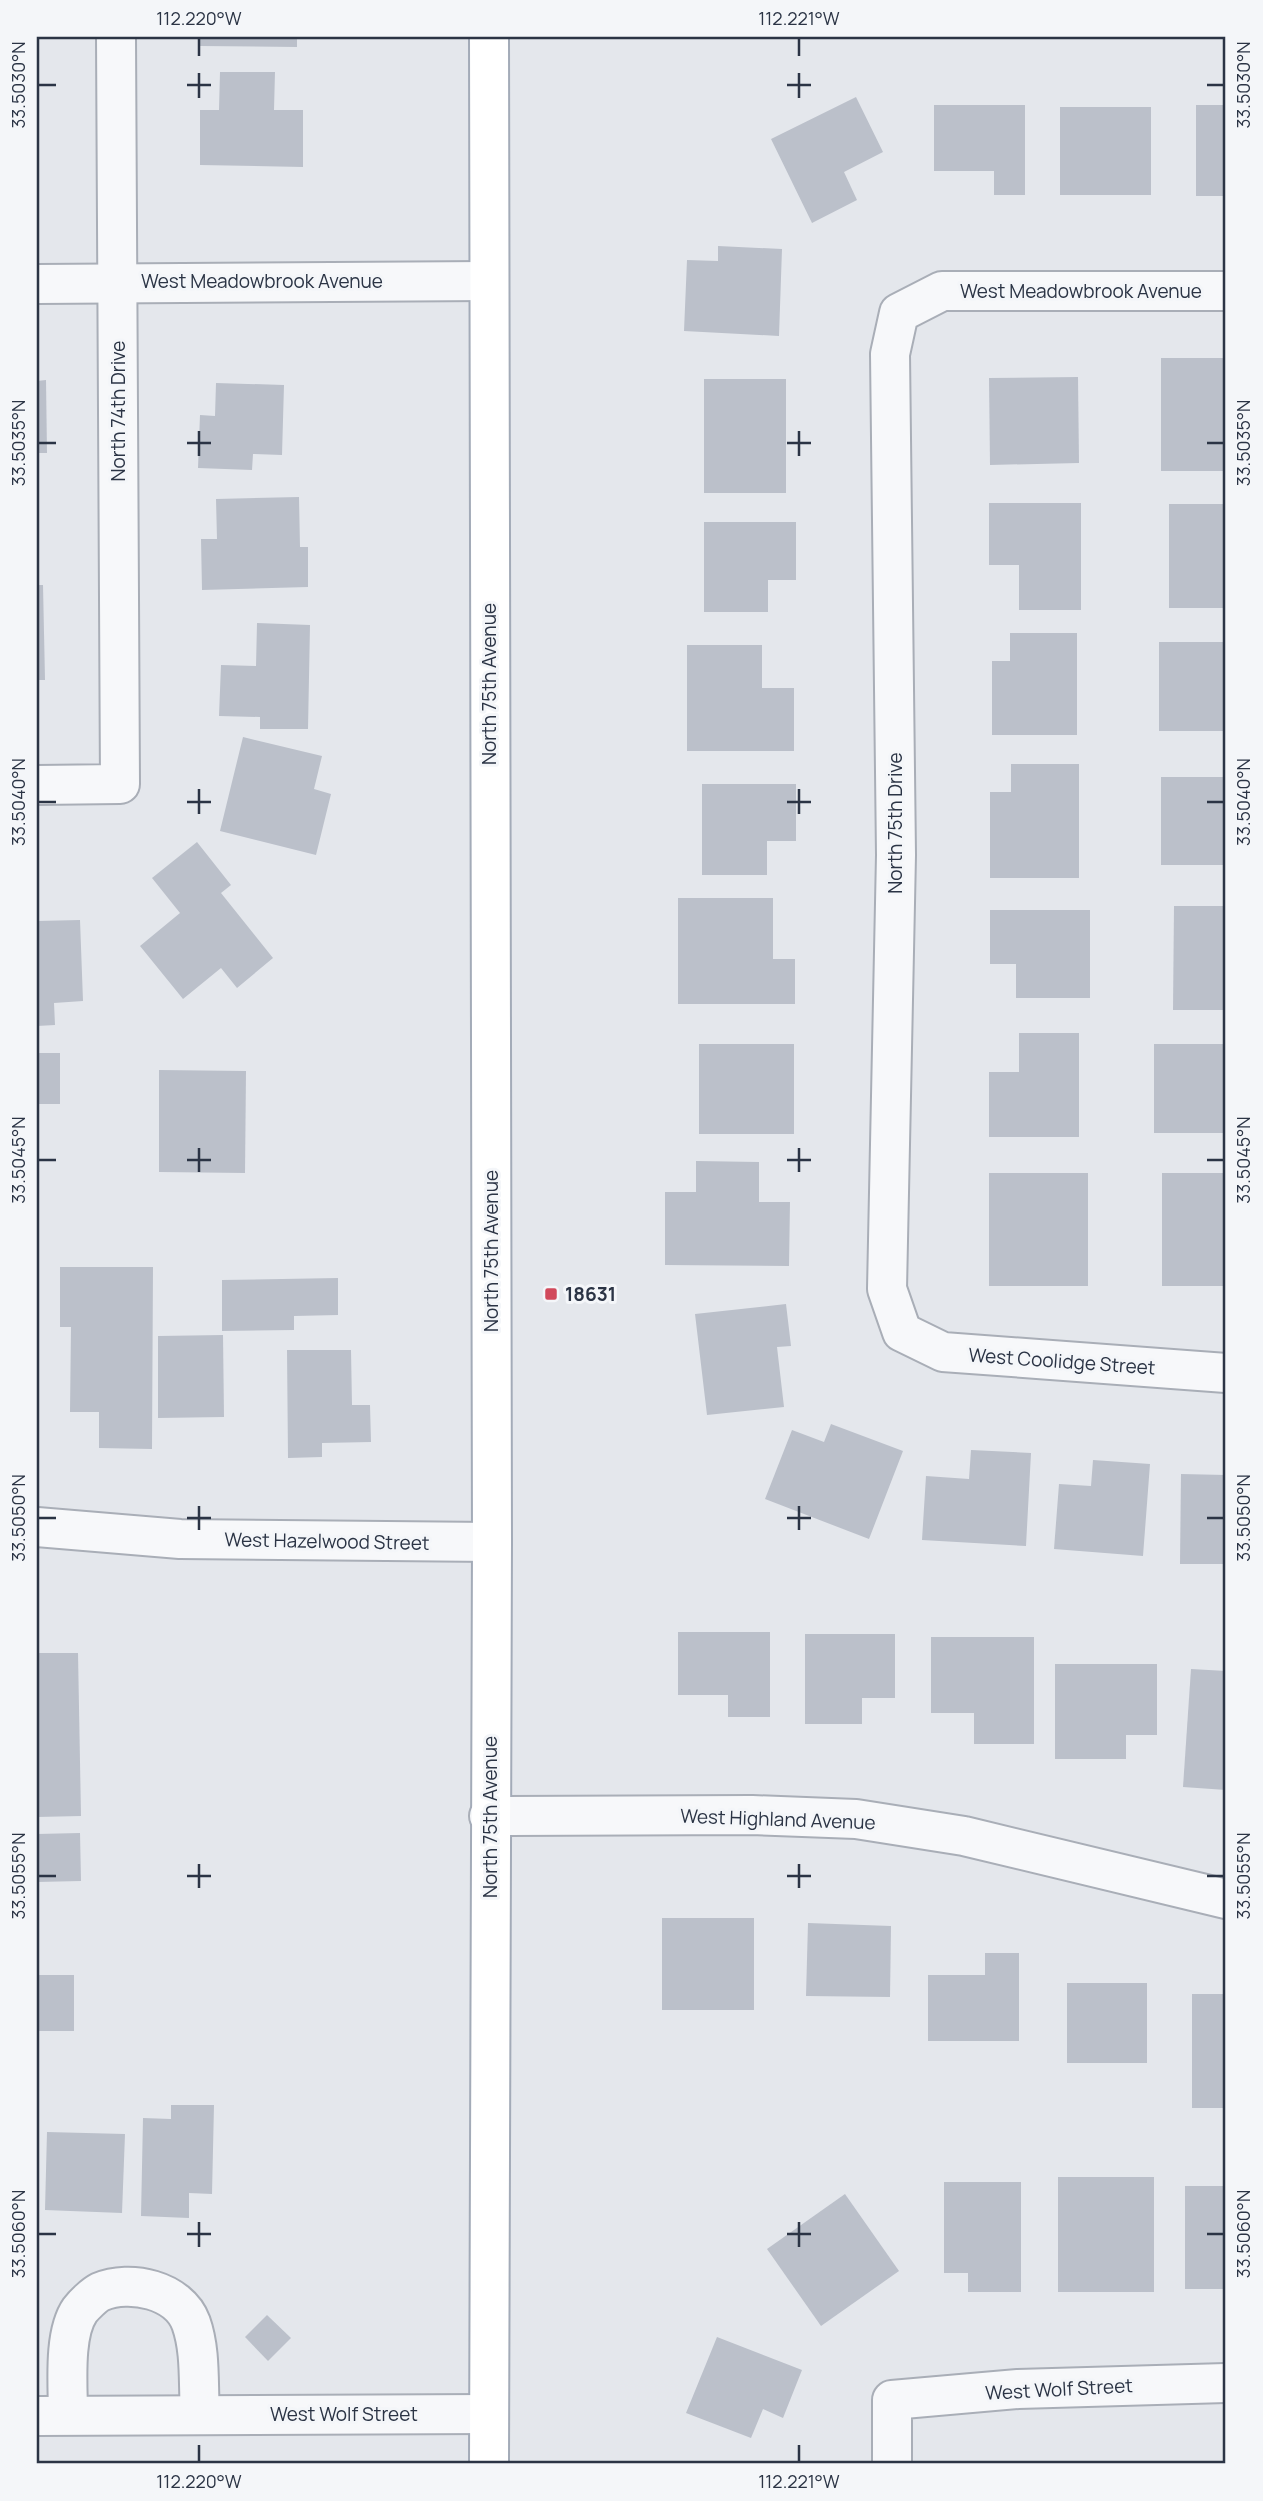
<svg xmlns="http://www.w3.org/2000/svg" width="1263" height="2501" font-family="Manrope,sans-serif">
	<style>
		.building { fill: #bbc0ca }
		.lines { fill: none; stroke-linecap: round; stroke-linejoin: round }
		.minor-casing { stroke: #a9aeb7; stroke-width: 42 }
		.major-casing { stroke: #a3abb8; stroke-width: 42 }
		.minor { stroke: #f7f8fa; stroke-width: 38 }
		.major { stroke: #fff; stroke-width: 38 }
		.ticks { fill: none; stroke: #2b3445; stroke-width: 2.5 }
		.poi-dot { fill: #d1495b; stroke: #f4f6f9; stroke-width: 2.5 }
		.labels { text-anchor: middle; stroke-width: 6; stroke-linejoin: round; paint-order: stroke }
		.street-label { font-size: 19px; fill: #2b3445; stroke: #f4f6f9 }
		.poi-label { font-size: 19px; font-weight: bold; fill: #2b3445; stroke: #f4f6f9; text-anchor: start }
		.neatline { fill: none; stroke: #2b3445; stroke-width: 2.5 }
		.ticks-label { font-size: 18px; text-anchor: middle; fill: #2b3445 }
	</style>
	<rect width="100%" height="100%" fill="#e4e7ec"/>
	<g class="building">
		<polygon points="200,37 297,37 297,47 200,46"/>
		<polygon points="220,72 275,72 274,110 303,110 303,167 200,165 200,110 219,110"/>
		<polygon points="856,97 883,152 844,172 857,200 812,223 771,139"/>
		<polygon points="934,105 1025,105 1025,195 994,195 994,171 934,171"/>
		<rect x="1196" y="105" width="30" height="91"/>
		<rect x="1060" y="107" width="91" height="88"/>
		<polygon points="718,246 782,249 779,336 684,331 687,260 718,261"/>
		<rect x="1161" y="358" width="65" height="113"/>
		<polygon points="1078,377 1079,463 990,465 989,378"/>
		<rect x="704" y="379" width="82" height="114"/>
		<polygon points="46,380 47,453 37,453 37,381"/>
		<polygon points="216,383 284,385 282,455 253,454 252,470 198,468 200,415 215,416"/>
		<polygon points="299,497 300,547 308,547 308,587 202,590 201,539 217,539 216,499"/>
		<polygon points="989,503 1081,503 1081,610 1019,610 1019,565 989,565"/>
		<rect x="1169" y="504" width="57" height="104"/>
		<polygon points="704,522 796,522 796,580 768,580 768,612 704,612"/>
		<polygon points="37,585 43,585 45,680 37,680"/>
		<polygon points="257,623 310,625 308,729 260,729 260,717 219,716 221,665 256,666"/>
		<polygon points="1010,633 1077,633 1077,735 992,735 992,661 1010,661"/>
		<rect x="1159" y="642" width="67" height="89"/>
		<polygon points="687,645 762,645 762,688 794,688 794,751 687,751"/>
		<polygon points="243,737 322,756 314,789 331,794 316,855 220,831"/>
		<polygon points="1011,764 1079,764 1079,878 990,878 990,792 1011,792"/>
		<rect x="1161" y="777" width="65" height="88"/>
		<polygon points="702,784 796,784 796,841 767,841 767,875 702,875"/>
		<polygon points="197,842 231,885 221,893 273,958 237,988 221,968 183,999 140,946 180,913 152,878"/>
		<polygon points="678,898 773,898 773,959 795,959 795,1004 678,1004"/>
		<polygon points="1174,906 1226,906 1226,1010 1173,1010"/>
		<polygon points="990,910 1090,910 1090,998 1016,998 1016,964 990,964"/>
		<polygon points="80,920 83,1001 54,1003 55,1025 37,1026 37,921"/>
		<polygon points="1019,1033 1079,1033 1079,1137 989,1137 989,1072 1019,1072"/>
		<rect x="699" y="1044" width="95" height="90"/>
		<rect x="1154" y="1044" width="72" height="89"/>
		<rect x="37" y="1053" width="23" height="51"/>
		<polygon points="159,1070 246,1071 245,1173 159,1172"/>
		<polygon points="696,1161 759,1162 759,1202 790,1202 789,1266 665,1265 665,1192 696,1192"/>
		<rect x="989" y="1173" width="99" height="113"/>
		<rect x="1162" y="1173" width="64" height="113"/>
		<polygon points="60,1267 153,1267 152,1449 99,1448 99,1412 70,1412 71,1327 60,1327"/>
		<polygon points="338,1278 338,1315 294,1316 294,1330 222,1331 222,1280"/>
		<polygon points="786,1304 791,1346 777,1347 784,1407 707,1415 695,1314"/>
		<polygon points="223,1335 224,1417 158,1418 158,1336"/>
		<polygon points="287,1350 351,1350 352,1405 370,1405 371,1442 322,1443 322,1457 288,1458"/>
		<polygon points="831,1424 903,1451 869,1539 765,1499 792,1430 824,1442"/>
		<polygon points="971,1450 1031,1453 1026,1546 922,1540 926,1476 969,1479"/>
		<polygon points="1093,1460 1150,1464 1143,1556 1054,1549 1059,1484 1091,1486"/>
		<polygon points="1181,1474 1226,1475 1226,1564 1180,1564"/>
		<polygon points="678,1632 770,1632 770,1717 728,1717 728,1695 678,1695"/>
		<polygon points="805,1634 895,1634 895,1698 862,1698 862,1724 805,1724"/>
		<polygon points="931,1637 1034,1637 1034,1744 974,1744 974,1713 931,1713"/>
		<polygon points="37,1653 78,1653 81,1816 37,1817"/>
		<polygon points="1055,1664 1157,1664 1157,1735 1126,1735 1126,1759 1055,1759"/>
		<polygon points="1191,1669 1226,1671 1226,1790 1183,1787"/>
		<polygon points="80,1833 81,1881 37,1882 37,1834"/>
		<rect x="662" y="1918" width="92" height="92"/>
		<polygon points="808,1923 891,1926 890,1997 806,1996"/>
		<polygon points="985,1953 1019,1953 1019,2041 928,2041 928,1975 985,1975"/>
		<rect x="37" y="1975" width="37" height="56"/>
		<rect x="1067" y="1983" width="80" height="80"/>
		<rect x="1192" y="1994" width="34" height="114"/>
		<polygon points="171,2105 214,2105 212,2194 189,2193 189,2218 141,2216 143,2118 171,2119"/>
		<polygon points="47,2132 125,2134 122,2213 45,2210"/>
		<rect x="1058" y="2177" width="96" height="115"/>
		<polygon points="944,2182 1021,2182 1021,2292 968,2292 968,2273 944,2273"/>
		<rect x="1185" y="2186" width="41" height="103"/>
		<polygon points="845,2194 899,2271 821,2326 767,2249"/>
		<polygon points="267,2315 291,2338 268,2361 245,2337"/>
		<polygon points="717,2337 802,2370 783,2418 763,2409 751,2438 686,2413"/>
	</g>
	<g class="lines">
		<defs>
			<g id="minor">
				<polyline points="37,284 488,281"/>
				<polyline points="1226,291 942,291 899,313 890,354 896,855 887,1289 902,1332 943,1352 1226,1373"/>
				<polyline points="37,785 120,784 116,37"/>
				<polyline points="37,1527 180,1539 492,1542"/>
				<polyline points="489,1816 752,1815 856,1819 964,1836 1226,1899"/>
				<path d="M68 2415C68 2386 63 2334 80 2310 84 2305 94 2295 100 2292 130 2279 179 2290 191 2323 201 2351 198 2384 200 2413"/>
				<polyline points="37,2416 489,2414"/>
				<polyline points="892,2464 892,2400 1018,2389 1226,2383"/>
			</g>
			<polyline id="major" points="489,2464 492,1542 489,37"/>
		</defs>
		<use href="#minor" class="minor-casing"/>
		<use href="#major" class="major-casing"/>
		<use href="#minor" class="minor"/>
		<use href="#major" class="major"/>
	</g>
	<path class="ticks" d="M199 38V56M799 38V56M199 73V98M799 73V98M38 85H56M187 85H211M787 85H811M1207 85H1224M199 431V456M799 431V456M38 443H56M187 443H211M787 443H811M1207 443H1224M199 789V814M799 789V814M38 802H56M187 802H211M787 802H811M1207 802H1224M199 1148V1172M799 1148V1172M38 1160H56M187 1160H211M787 1160H811M1207 1160H1224M199 1506V1530M799 1506V1530M38 1518H56M187 1518H211M787 1518H811M1207 1518H1224M199 1864V1888M799 1864V1888M38 1876H56M187 1876H211M787 1876H811M1207 1876H1224M199 2222V2247M799 2222V2247M38 2234H56M187 2234H211M787 2234H811M1207 2234H1224M199 2445V2462M799 2445V2462"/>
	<rect class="poi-dot" x="544" y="1287" width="14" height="14" rx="3.5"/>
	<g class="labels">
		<g class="street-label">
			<text x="262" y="288">West Meadowbrook Avenue</text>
			<text x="1081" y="298">West Meadowbrook Avenue</text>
			<text transform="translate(118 411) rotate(-90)" y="7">North 74th Drive</text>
			<text transform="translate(489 684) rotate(-90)" y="7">North 75th Avenue</text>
			<text transform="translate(895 823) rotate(-90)" y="7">North 75th Drive</text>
			<text transform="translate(491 1251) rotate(-90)" y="7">North 75th Avenue</text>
			<text transform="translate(1062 1361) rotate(4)" y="7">West Coolidge Street</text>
			<text transform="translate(327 1541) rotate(1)" y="7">West Hazelwood Street</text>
			<text transform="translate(490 1817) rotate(-90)" y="7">North 75th Avenue</text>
			<text transform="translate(778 1819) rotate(2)" y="7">West Highland Avenue</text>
			<text transform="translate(1059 2389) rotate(-3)" y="7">West Wolf Street</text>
			<text x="344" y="2421">West Wolf Street</text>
		</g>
		<g class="poi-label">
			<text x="565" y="1301">18631</text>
		</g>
	</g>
	<rect width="1263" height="2501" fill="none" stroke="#f4f6f9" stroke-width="77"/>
	<rect x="38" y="38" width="1186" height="2424" class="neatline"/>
	<g class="ticks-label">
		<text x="199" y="25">112.220°W</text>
		<text x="799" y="25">112.221°W</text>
		<text transform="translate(1244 85) rotate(-90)" y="6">33.5030°N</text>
		<text transform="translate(19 85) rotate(-90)" y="6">33.5030°N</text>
		<text transform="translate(1244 443) rotate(-90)" y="6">33.5035°N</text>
		<text transform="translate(19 443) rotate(-90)" y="6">33.5035°N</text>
		<text transform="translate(1244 802) rotate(-90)" y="6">33.5040°N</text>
		<text transform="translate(19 802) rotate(-90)" y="6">33.5040°N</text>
		<text transform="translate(19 1160) rotate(-90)" y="6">33.5045°N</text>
		<text transform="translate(1244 1160) rotate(-90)" y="6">33.5045°N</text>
		<text transform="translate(19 1518) rotate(-90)" y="6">33.5050°N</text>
		<text transform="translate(1244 1518) rotate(-90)" y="6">33.5050°N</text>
		<text transform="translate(19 1876) rotate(-90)" y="6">33.5055°N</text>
		<text transform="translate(1244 1876) rotate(-90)" y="6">33.5055°N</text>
		<text transform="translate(19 2234) rotate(-90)" y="6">33.5060°N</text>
		<text transform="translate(1244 2234) rotate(-90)" y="6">33.5060°N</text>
		<text x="199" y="2488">112.220°W</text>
		<text x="799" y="2488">112.221°W</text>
	</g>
</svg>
